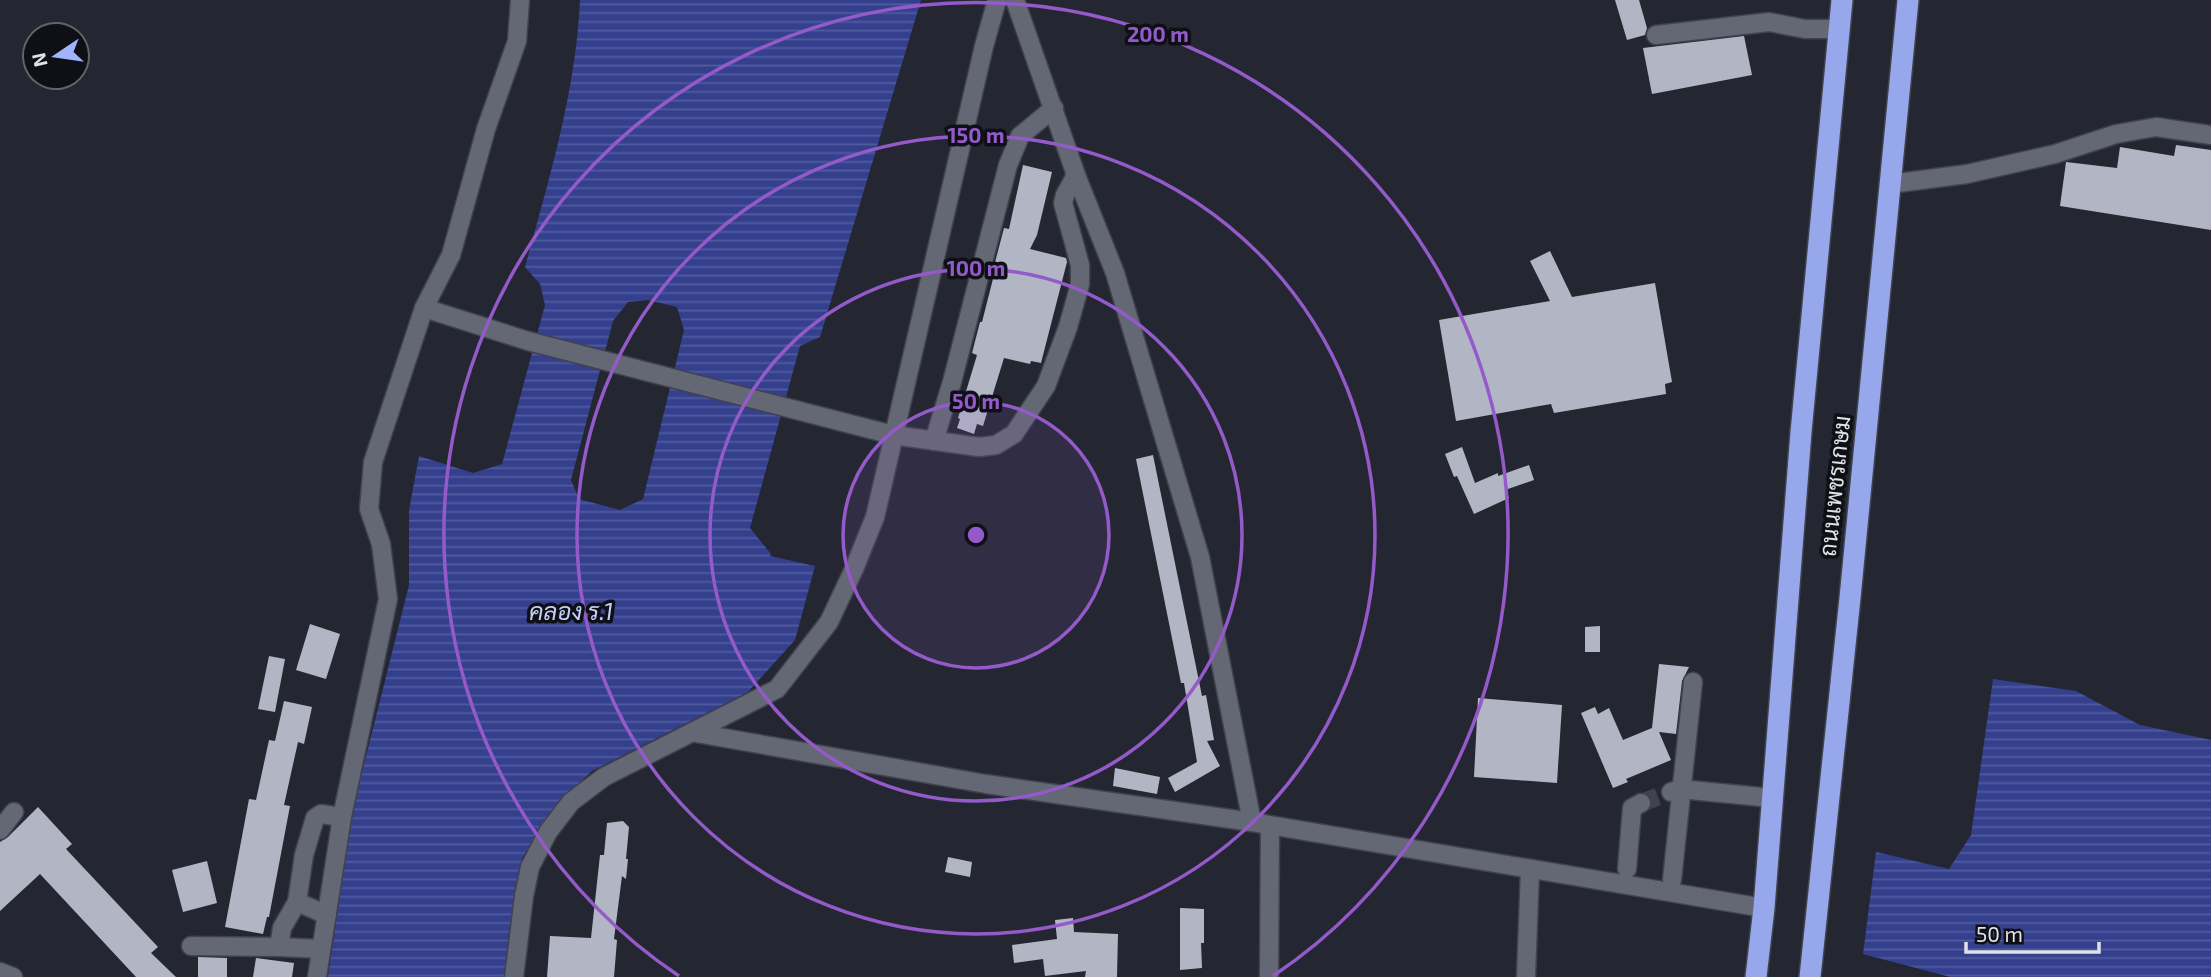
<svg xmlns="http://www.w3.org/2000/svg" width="2211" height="977" font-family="'Exo 2',Sarabun,sans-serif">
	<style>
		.water { fill: url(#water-rules); fill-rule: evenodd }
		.building { fill: #b2b6c4 }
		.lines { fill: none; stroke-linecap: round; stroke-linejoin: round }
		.minor-tunnel { stroke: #40434d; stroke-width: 18; stroke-dasharray: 18 9; stroke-linecap: butt }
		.minor-casing { stroke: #40424c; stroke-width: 21 }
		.highway-casing { stroke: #40424c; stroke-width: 24 }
		.minor { stroke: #646874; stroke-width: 18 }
		.highway { stroke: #96a7eb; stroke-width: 21 }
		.ring { fill: none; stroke: #945aca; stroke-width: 3.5 }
		.labels { text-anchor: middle; stroke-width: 7; stroke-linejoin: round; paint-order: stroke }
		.street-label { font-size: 23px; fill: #e0e2e9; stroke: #0f1015 }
		.water-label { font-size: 24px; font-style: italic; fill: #c3d0fc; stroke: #0f1015 }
		.centre { fill: #945aca; stroke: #0f1015; stroke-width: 3.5 }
		.ring-label { font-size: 21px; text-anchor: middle; font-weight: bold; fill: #945aca; stroke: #0f1015; stroke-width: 7; stroke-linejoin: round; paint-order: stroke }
	</style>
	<defs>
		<pattern id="water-rules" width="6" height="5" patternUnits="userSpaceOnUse" patternTransform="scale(1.75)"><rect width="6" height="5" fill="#34408d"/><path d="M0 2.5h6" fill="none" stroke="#515b9d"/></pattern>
	</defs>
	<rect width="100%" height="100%" fill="#242732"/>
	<g class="water">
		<path d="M580 0H921L820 337 800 346 750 528 771 554 770 556 815 566 795 640 748 692 592 771 555 807 522 858 509 931 505 977H328L352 812 409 585V510L419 456 473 473 502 464 545 305 540 284 525 267C549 179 576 91 580 0ZM648 300 677 307 684 330 643 499 620 510 579 499 571 480 613 321 628 302Z"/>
		<polygon points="1993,679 2076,691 2140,725 2211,740 2211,977 1950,977 1863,954 1876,852 1949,869 1971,835"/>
	</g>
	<g class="building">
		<polygon points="1615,0 1639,0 1647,28 1645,35 1627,40"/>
		<polygon points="1744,36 1752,75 1652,94 1643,48"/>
		<polygon points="2176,145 2211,150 2211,230 2060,206 2066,162 2117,168 2120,147 2174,156"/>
		<polygon points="1023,165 1052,172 1037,235 1030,249 1066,258 1067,262 1041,363 1031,361 1030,364 1004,358 983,426 977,424 974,434 957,428 960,419 958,418 977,355 972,353 980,322 982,322 995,271 993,270 1004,228 1009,229"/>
		<polygon points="1550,251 1572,297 1655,283 1672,382 1665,384 1666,394 1554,413 1551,404 1456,421 1439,320 1550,301 1530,261"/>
		<polygon points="1462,447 1475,483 1498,473 1498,476 1529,465 1534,480 1505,490 1509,498 1474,514 1457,476 1454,477 1445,454"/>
		<polygon points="1153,455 1202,696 1206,695 1214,740 1207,741 1220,766 1175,792 1168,778 1197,762 1184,683 1181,683 1136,459"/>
		<polygon points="310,624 340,634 326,679 296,670"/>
		<polygon points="1600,626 1600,652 1585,652 1585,627"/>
		<polygon points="269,656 285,659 275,712 258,709"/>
		<polygon points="1659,664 1689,667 1682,681 1676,734 1659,732 1671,760 1626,779 1628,782 1613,788 1581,713 1595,707 1598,714 1609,708 1623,740 1652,728"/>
		<polygon points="1478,698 1562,705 1557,783 1474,777"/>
		<polygon points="284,701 312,707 304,744 298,742 284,805 290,806 269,917 267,917 263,934 225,927 249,799 256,800 269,740 275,741"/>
		<polygon points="1115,768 1160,777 1157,794 1113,786"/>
		<polygon points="38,807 72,844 66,849 158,947 151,953 176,977 136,977 40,874 0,911 0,842 8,837"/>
		<polygon points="623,821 629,827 626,859 628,859 626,879 622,876 614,939 617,940 614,977 547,977 550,936 591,938 600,855 604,855 607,823"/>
		<polygon points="948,857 972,862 970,877 945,872"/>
		<polygon points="207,861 217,903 183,912 172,870"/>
		<polygon points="1180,908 1204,909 1204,943 1201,943 1202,968 1180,970"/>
		<polygon points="1073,918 1074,932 1118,934 1117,977 1085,977 1086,971 1045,976 1043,959 1014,963 1012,945 1057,939 1055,920"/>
		<polygon points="198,957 227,958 227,977 198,977"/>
		<polygon points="256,958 294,963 292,977 253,977"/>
	</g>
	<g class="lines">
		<polyline class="minor-tunnel" points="1641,803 1668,793"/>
		<defs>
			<g id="minor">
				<polyline points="1015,0 1076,175 1115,273 1200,557 1252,822"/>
				<polyline points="1656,35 1769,22 1805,29 1839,29"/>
				<polyline points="1890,184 1967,174 2055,154 2116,134 2156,127 2211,135"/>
				<polyline points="424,308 528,341 893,435 979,447 996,445 1014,434 1046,386 1068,327 1080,284 1080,265 1063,203 1065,195 1076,175"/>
				<polyline points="934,441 952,382 1008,165 1020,136 1054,108"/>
				<polyline points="696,733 986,784 1252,822 1764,908"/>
				<polyline points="1671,792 1680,789 1772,798"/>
				<polyline points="0,830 14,812"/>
				<polyline points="1627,869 1632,808 1641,803"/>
				<polyline points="1672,880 1693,682"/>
				<polyline points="327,915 297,902 304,855 315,818 321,814 342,817"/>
				<polyline points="191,946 279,947 282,928 297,902"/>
				<polyline points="279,947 321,949"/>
				<polyline points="0,972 13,977"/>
				<polyline points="317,977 342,817 388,599 381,544 369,509 373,462 424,308 451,255 486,129 517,41 520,0"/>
				<polyline points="514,977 524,896 530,867 548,832 571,802 604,777 777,689 829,622 854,569 875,517 984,46 997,0"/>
				<polyline points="1269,977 1270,826"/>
				<polyline points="1526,977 1530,869"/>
			</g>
			<g id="highway">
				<polyline points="1756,977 1764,908 1801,432 1842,0"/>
				<polyline points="1810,977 1850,598 1908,0"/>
			</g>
		</defs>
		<use href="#minor" class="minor-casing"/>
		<use href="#highway" class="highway-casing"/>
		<use href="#minor" class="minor"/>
		<use href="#highway" class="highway"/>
	</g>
	<circle cx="976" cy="535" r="133" fill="#945aca" fill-opacity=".12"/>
	<g class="ring">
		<circle cx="976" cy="535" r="133"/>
		<circle cx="976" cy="535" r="266"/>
		<circle cx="976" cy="535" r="399"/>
		<path d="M679 976A532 532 0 1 1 1273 976"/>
	</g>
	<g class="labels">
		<g class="street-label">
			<text transform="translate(1835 486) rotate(-84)" y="8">ถนนเพชรเกษม</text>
		</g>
		<g class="water-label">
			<text x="571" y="620">คลอง ร.1</text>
		</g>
	</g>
	<circle cx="976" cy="535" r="10" class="centre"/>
	<g class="ring-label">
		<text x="1158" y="42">200 m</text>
		<text x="976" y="143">150 m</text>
		<text x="976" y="276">100 m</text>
		<text x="976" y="409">50 m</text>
	</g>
	<g transform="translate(56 56) rotate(257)"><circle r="33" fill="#0f1015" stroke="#63646a" stroke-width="2"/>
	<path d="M0-5L12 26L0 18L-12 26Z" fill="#a0b3fd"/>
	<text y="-10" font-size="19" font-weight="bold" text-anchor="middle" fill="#e0e2e9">N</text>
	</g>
	<path d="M1966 942v10h133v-10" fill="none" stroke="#e0e2e9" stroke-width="3.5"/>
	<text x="1976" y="942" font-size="21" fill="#e0e2e9" stroke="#0f1015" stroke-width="5" paint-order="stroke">50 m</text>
</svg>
